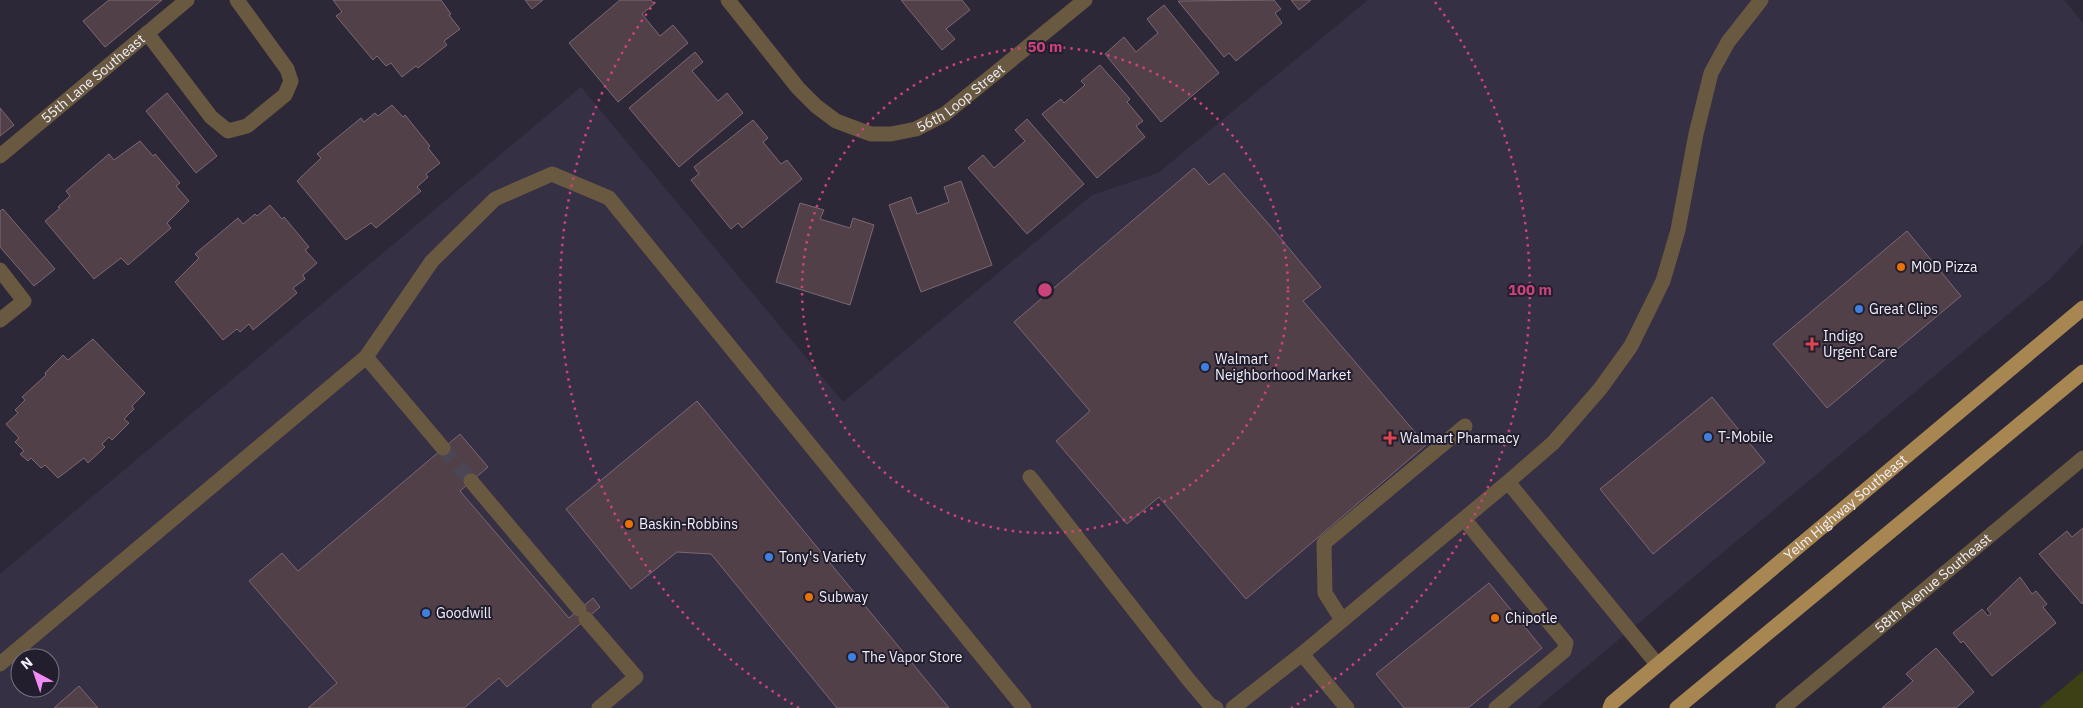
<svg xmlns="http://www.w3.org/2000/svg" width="2083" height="708" font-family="'IBM Plex Sans',sans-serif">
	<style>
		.built { fill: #363045; fill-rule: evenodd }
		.green { fill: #3d3f14 }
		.building { fill: #524049; stroke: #7c6872 }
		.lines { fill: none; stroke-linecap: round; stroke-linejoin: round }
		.minor-tunnel { stroke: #4a4654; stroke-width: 15; stroke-dasharray: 15 8; stroke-linecap: butt }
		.minor { stroke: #695941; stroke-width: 15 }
		.major { stroke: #a78652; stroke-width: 15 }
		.ring { fill: none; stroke: #cc437b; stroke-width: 2.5; stroke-dasharray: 2.5 5 }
		.food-dot { fill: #e8710a; stroke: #221e2d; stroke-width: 2 }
		.shop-dot { fill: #3f7fe0; stroke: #221e2d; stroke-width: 2 }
		.health-dot { fill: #e0444e; stroke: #221e2d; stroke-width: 2 }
		.labels { text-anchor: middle; stroke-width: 4; stroke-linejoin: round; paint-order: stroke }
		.street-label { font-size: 14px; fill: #f2f0fb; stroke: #221e2d }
		.poi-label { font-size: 14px; fill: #f2f0fb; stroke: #221e2d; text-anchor: start }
		.centre { fill: #cc437b; stroke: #221e2d; stroke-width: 2.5 }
		.ring-label { font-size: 15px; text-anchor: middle; font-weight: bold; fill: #cc437b; stroke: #221e2d; stroke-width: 4; stroke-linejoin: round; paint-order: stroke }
	</style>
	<rect width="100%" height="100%" fill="#2c2837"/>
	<path class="built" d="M1368 0H2064L2083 23V244L2050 279 1537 708H0V574L581 87 843 402 1092 195 1158 173ZM20 658H50V688H20Z"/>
	<polygon class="green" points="2083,671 2083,708 2039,708"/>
	<g class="building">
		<polygon points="109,0 162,0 105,47 83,21"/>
		<polygon points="333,0 441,0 451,14 449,15 460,29 444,41 447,45 418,68 416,66 402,77 391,63 386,66 377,56 373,60 336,16 342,12"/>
		<polygon points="525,0 543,0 532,9"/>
		<polygon points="620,0 651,0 654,4 642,14 660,36 673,25 688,43 618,102 569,43"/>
		<polygon points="901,0 962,0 970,10 946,29 955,39 942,50"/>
		<polygon points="1274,0 1281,9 1275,13 1282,23 1236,61 1229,53 1224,57 1178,1"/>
		<polygon points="1291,0 1311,0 1299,10"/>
		<polygon points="1164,5 1219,73 1161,122 1105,54 1124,37 1136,52 1158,33 1147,19"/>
		<polygon points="695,52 703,62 692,71 718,101 727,93 743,113 679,167 629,108"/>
		<polygon points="1100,65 1130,99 1127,102 1143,121 1136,126 1145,137 1097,178 1042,114 1061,99 1064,103 1085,85 1081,81"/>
		<polygon points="167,93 217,156 196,173 146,111"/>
		<polygon points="392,105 403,117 405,115 430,146 428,148 440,163 426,174 428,177 417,187 421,191 376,228 371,223 346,240 297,181 321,158 317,154 361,118 364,122 375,113 378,116"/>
		<polygon points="0,108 14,125 0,136"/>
		<polygon points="1027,119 1084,184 1027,234 968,168 983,155 994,168 1025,141 1015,130"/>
		<polygon points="753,120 768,138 763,142 781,164 787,160 802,179 742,228 738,223 731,229 691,180 699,174 694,167"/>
		<polygon points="140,141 153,156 155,154 180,183 176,186 189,201 167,223 171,228 128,265 121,258 94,279 45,221 60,208 58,207 70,196 66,191 109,154 114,160"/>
		<polygon points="1194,168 1209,185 1224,173 1272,228 1321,287 1303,301 1426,445 1246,599 1159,497 1127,524 1056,441 1090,411 1014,322"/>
		<polygon points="961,181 992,265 921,292 889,205 911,197 917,214 949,202 944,187"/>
		<polygon points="800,203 824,210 820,219 850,228 853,218 874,225 850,305 776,282"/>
		<polygon points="270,205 282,219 284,217 309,247 305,250 317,263 303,275 305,279 293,288 297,293 253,330 249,324 240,332 237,329 223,340 175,282 199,258 195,254 238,218 243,224 255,214 257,216"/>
		<polygon points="3,209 55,269 34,286 0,247 0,211"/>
		<polygon points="1907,231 1961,296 1827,408 1773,344"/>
		<polygon points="93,339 145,393 132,406 134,409 124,419 129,423 112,440 109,437 102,444 105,447 88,463 84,458 58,478 45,465 41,468 31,458 28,461 20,454 24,451 15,442 19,438 6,424 18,413 15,410 25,400 22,397 46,375 45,373 63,355 68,360"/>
		<polygon points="1712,397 1765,462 1653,554 1600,489"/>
		<polygon points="697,401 949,708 837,708 711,554 677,552 631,589 566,509"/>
		<polygon points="460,434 488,467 460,491 569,618 593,598 600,607 507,687 499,678 464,708 308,708 337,683 249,581 282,553 298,571"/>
		<polygon points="2083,528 2083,603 2082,604 2039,554 2067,531 2072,537"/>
		<polygon points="2020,577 2032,594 2036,591 2047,604 2043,607 2056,623 1992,676 1963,641 1961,643 1953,633 1982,609 1988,616 1991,614 1987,609"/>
		<polygon points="1489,583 1542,648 1468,708 1404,708 1376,674"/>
		<polygon points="1936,648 1974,692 1956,708 1882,708 1913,681 1906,674"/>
		<polygon points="79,686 98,708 54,708"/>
	</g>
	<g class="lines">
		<polyline class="minor-tunnel" points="443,448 471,481"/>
		<g class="minor">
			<path id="s1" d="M728 0 798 88 816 106 836 121 852 127 871 134H891L916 129 945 114 1085 0"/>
			<polyline points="147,33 211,117 228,131 247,126 285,95 291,81 287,69 237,0"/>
			<path id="s2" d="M0 156 187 0"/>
			<polyline points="0,270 24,301 0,320"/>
			<polyline points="366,357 443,448"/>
			<polyline points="1030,477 1188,679 1210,705 1216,708"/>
			<polyline points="471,481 579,609"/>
			<polyline points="1508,482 1657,664"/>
			<polyline points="1464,519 1566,643 1564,651 1496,708"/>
			<polyline points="586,619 636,677 599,708"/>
			<polyline points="1342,620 1325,593 1324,543 1465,426"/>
			<polyline points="1302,654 1347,708"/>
			<polyline points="0,664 366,357 432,261 495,199 552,174 609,198 1024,708"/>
			<polyline points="1233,708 1302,654 1508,482 1553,443 1600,389 1631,346 1663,281 1678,230 1696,134 1711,73 1728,42 1761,0"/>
			<path id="s3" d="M1783 708 2083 458"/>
		</g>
		<g class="major">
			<path id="s4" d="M1610 708 1612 703 2083 308"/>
			<polyline points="1677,708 2083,372"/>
		</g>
	</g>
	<g class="ring">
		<circle cx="1045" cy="290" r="243"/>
		<path d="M799 708A485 485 0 0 1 655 2M1435 2A485 485 0 0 1 1291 708"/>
	</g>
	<g class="food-dot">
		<circle cx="1901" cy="267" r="5"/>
		<circle cx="629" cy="524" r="5"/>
		<circle cx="809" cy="597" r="5"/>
		<circle cx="1495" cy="618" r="5"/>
	</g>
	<g class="shop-dot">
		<circle cx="1859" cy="309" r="5"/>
		<circle cx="1205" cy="367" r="5"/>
		<circle cx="1708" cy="437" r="5"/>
		<circle cx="769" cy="557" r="5"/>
		<circle cx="426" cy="613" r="5"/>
		<circle cx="852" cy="657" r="5"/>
	</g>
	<g class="health-dot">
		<path d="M1809.5 336.5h5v5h5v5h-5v5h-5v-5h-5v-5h5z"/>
		<path d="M1387.5 430.5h5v5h5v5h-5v5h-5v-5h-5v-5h5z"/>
	</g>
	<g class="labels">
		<g class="street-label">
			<text dy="5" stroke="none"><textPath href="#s2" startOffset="121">55th Lane Southeast</textPath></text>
			<text dy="5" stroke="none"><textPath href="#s1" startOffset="300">56th Loop Street</textPath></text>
			<text dy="5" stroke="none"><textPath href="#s4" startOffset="310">Yelm Highway Southeast</textPath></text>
			<text dy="5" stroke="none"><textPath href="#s3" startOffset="195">58th Avenue Southeast</textPath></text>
		</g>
		<g class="poi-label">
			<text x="1911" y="272">MOD Pizza</text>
			<text x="1869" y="314">Great Clips</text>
			<text x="1823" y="341">Indigo<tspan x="1823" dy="16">Urgent Care</tspan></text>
			<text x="1215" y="364">Walmart<tspan x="1215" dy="16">Neighborhood Market</tspan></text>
			<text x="1718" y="442">T-Mobile</text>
			<text x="1400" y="443">Walmart Pharmacy</text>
			<text x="639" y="529">Baskin-Robbins</text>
			<text x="779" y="562">Tony's Variety</text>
			<text x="819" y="602">Subway</text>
			<text x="436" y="618">Goodwill</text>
			<text x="1505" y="623">Chipotle</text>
			<text x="862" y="662">The Vapor Store</text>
		</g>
	</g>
	<circle cx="1045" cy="290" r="8" class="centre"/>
	<g class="ring-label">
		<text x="1045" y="52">50 m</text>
		<text x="1530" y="295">100 m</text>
	</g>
	<g transform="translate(35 673) rotate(320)"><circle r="24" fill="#221e2d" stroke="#75727f"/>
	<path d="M0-4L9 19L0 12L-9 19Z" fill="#f08bf6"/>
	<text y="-8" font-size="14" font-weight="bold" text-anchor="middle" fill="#f2f0fb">N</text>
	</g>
</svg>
